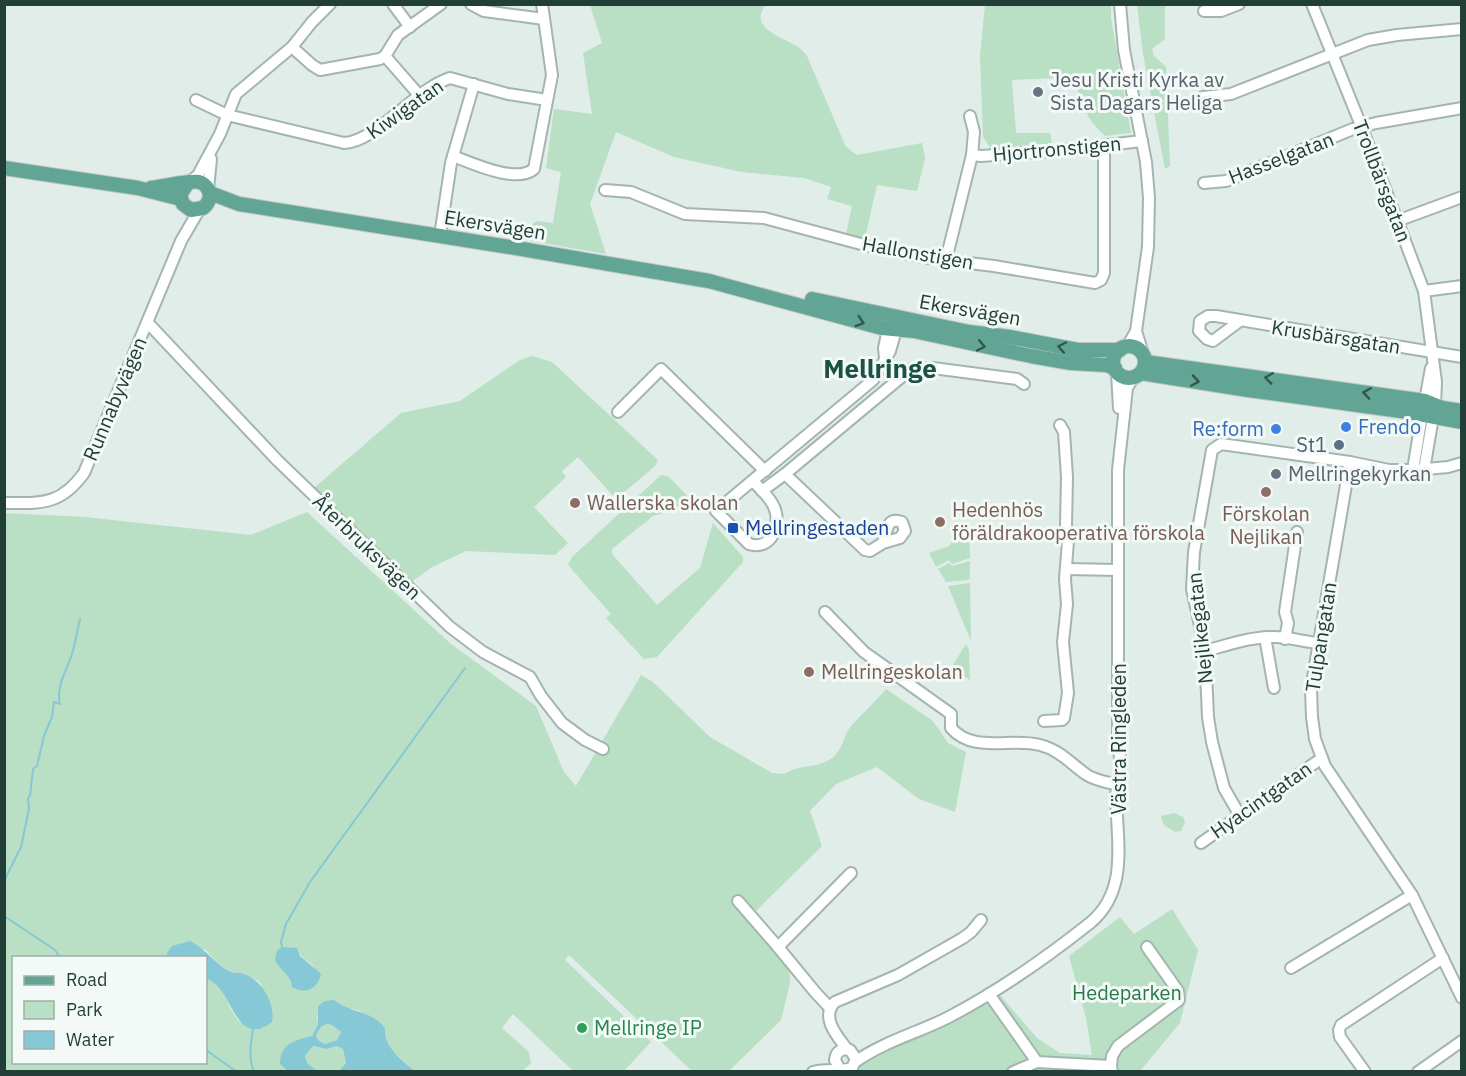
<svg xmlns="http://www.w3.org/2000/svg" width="1466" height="1076" font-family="'IBM Plex Sans',sans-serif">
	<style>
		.green { fill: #b9dfc4; fill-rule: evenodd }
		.water { fill: #86c8d5; fill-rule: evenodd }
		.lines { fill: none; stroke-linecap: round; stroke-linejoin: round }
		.stream { stroke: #86c8d5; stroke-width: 2 }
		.minor-casing { stroke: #a4b5af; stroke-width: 14 }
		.major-casing { stroke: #c1c9c7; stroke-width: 16 }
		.minor { stroke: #fff; stroke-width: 10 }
		.major { stroke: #63a595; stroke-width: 14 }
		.oneway { stroke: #32584e }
		.worship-dot { fill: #6b7280; stroke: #f2f9f6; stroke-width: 2 }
		.shop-dot { fill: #3f7fe0; stroke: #f2f9f6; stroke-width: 2 }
		.service-dot { fill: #5c6f8a; stroke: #f2f9f6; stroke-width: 2 }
		.education-dot { fill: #8d6e63; stroke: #f2f9f6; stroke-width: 2 }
		.transit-dot { fill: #1a4fb4; stroke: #f2f9f6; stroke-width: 2 }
		.leisure-dot { fill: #2e9e5b; stroke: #f2f9f6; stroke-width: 2 }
		.labels { text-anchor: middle; stroke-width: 6; stroke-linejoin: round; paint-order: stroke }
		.worship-label { font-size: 20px; fill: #5b616d; stroke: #f2f9f6; text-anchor: start }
		.street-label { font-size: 20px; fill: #213f37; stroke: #f2f9f6 }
		.shop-label { font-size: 20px; fill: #366cbe; stroke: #f2f9f6; text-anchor: start }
		.service-label { font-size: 20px; fill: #4e5e75; stroke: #f2f9f6; text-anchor: end }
		.education-label { font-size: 20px; fill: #785e54; stroke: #f2f9f6; text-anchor: start }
		.transit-label { font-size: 20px; fill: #164399; stroke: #f2f9f6; text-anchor: start }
		.park-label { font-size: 20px; fill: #287848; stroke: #f2f9f6 }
		.leisure-label { font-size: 20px; fill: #27864d; stroke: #f2f9f6; text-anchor: start }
		.district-label { font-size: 26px; font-weight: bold; fill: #1b5245; stroke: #f2f9f6 }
	</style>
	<rect width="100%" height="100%" fill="#e1ede8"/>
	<g class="green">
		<path d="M590 5H766C747 27 783 38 797 46 801 49 804 52 807 56L846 147 857 155 922 143 925 158 917 191 877 185 865 238 846 234 852 206 827 199 831 187 804 178 742 172 674 157 616 132 590 204 606 254 520 239 525 229 537 221 553 223 561 172 546 168 554 109 592 114 583 53 602 43Z"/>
		<path d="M985 5H1111V18L1131 133 1105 136C1100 131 1093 124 1089 118 1080 99 1082 84 1058 78L1012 80 1016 133H1050L1052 144 991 149 983 137 980 56Z"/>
		<polygon points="1137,5 1165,5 1165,39 1152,49 1154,56 1166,67 1170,166 1165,169 1143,54"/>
		<polygon points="532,356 552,362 658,460 655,466 616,499 578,457 562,471 566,477 534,507 568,543 555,555 466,551 432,567 410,583 314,488 401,413 460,401 520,360"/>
		<polygon points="661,475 668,476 695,504 653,516 612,549 612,554 657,605 700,568 713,523 743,557 743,562 657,657 644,659 606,618 611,614 568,565 572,557"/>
		<path d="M307 512 451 644 536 706 564 772 576 786 641 675 653 682 710 737 772 773 784 774C799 764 817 769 832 758 843 750 843 736 851 726 862 714 875 702 886 689L933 721 948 743 966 752 955 812 919 799 877 767 836 784 810 811 822 846 754 913 789 953 790 983 781 1020 729 1071H692L569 955 565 960 651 1042 624 1071H573L513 1014 502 1028 529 1052 531 1063 522 1071H415L389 1048 384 1037 360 1011 342 1007 317 1015 318 1024 312 1036C290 1041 289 1043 280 1064L289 1071 5 1072V513L85 517 251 535ZM205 949 217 962 232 973 244 974 259 981 268 1000 256 1029C250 1027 243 1025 238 1020 227 1008 225 983 206 979V1062H14V958L167 957ZM297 949C301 959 310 961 316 970L291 981 286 972Z"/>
		<polygon points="969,525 970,558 952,564 949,560 936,567 929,553 949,546 965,526"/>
		<polygon points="970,561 970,578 968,580 946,582 938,569 949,563 952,566"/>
		<polygon points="970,583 971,641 948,586"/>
		<polygon points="966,644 969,650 970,680 951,668"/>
		<polygon points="1174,813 1183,817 1185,822 1181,831 1175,832 1164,825 1161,816"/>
		<polygon points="1172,909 1198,950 1180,1023 1140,1071 826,1072 999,994 1037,1038 1060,1053 1092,1055 1086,1018 1069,956 1120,917 1134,934"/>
		<polygon points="326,1024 332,1025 341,1032 337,1040 325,1044 319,1041 316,1035 321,1027"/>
		<polygon points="313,1046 327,1049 337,1046 343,1049 346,1063 339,1071 317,1071 307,1063 305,1056"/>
	</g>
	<g class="water">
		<path d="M190 941C206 949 215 964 231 972 235 974 240 972 244 974 261 979 276 1004 272 1022 234 1051 233 985 206 979V958L167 957V953L172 946Z"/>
		<path d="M282 947 297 948 300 956 319 972 321 975C317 989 305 995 292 987 291 974 280 971 275 960L277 951Z"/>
		<path d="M334 1000C351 1014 370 1009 385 1028 383 1047 402 1060 415 1071H339L346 1063 343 1049 337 1046 327 1049 313 1046 305 1056 307 1063 317 1071H288L280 1064C280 1044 295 1040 312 1036L318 1024V1006L325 1001ZM326 1024 332 1025 341 1032 337 1040 325 1044 319 1041 316 1035 321 1027Z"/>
	</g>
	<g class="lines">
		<g class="stream">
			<path d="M4 881 21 847 29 809 28 798 30 796 33 769 37 766 44 736 52 717 54 702 60 704C56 688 65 673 71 657 75 645 77 632 80 619"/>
			<polyline points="4,916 55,950 60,958"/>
			<polyline points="282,947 281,942 286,924 310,882 465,668"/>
			<path d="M253 1028C251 1043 248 1058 254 1072"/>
			<polyline points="206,1050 237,1072"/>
		</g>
		<defs>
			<g id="minor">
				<polyline points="393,4 410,27"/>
				<polyline points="471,4 484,11 544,19"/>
				<polyline points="1120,4 1124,50 1146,162 1149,198 1148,247 1136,331 1127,347"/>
				<polyline points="1312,4 1362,128 1424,291 1436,382 1435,405"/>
				<polyline points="1204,11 1221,11 1239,4"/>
				<polyline points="292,47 312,65 320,70 380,59 385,56 419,95"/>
				<polyline points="385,56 398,35 441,4"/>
				<polyline points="1203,97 1231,94 1368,40 1397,35 1462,29"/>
				<path d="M196 100 227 115 344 143C376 142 415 89 450 78L508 94 547 100"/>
				<polyline points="972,155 981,156 1055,151 1142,141"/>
				<path d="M453 156C472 163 516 184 534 169L552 75 542 4"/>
				<polyline points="190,182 198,175 220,134 236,94 292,47 312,22 330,4"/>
				<polyline points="1204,183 1226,181 1353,129 1376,123 1462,108"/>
				<polyline points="208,189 211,159"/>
				<polyline points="605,190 631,192 685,214 764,218 872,247 928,258 994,266 1095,283 1101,280 1104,273 1104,146"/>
				<polyline points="1397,221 1462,197"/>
				<polyline points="440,236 451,163 474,84"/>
				<polyline points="946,260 972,155 974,132 970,116"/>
				<polyline points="1424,291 1462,286"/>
				<polyline points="1241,320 1213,341 1207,339 1199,331 1200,321 1208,316 1216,316 1462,357"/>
				<polyline points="148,323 277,460 450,627 483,652 530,677 541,696 562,723 585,740 603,749"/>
				<polyline points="1136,331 1143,354"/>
				<polyline points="885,357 884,348 888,329"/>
				<polyline points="1117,373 1119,408"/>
				<polyline points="1425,401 1431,368"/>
				<polyline points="618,412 661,369 765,471"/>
				<polyline points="1350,462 1311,689 1312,717 1315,739 1325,766 1412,895 1462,998"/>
				<polyline points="1424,470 1433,417"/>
				<polyline points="1405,471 1448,467 1462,463"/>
				<path d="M753 481C760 489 770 497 774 507 782 524 772 551 749 544L716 511 873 380 890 351 896 330"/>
				<polyline points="762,491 785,474"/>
				<path d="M4 503C41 503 60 506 84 473L181 241 199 210"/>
				<path d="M883 543C887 532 886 516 902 522L905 531 900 538 883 543 870 551 865 550 785 474 911 369 933 368 1017 379 1024 384"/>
				<polyline points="1067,569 1118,570"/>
				<path d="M825 612 864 652 951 714V728C974 754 1011 737 1040 745 1060 750 1071 764 1087 775 1096 781 1108 782 1118 785"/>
				<polyline points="1265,637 1274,688"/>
				<polyline points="1285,639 1288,623 1285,612 1297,532"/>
				<path d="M1205 651C1228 645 1252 636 1276 637 1289 637 1305 642 1319 643"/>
				<polyline points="1044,721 1062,720 1064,718 1068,693 1063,642 1067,604 1065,579 1068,541 1066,525 1067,477 1064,432 1060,425"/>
				<polyline points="1239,814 1224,788 1212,742 1208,717 1205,649 1192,589 1194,552 1212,450 1221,444 1350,462 1389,470 1413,470 1422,415"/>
				<polyline points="1201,843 1322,758"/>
				<polyline points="738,901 778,947 815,992 829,1007"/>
				<polyline points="778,947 851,873"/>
				<polyline points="1291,968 1412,895"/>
				<polyline points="989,994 1037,1062 1111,1066 1112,1072"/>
				<path d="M847 1049C837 1036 820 1017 835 1002L898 975 963 938 971 932 981 920"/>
				<path d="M855 1062C883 1042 917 1033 947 1018 997 992 1046 958 1090 923 1129 891 1117 841 1116 797 1116 788 1120 779 1120 769 1121 760 1119 751 1118 742V470L1127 388 1133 378"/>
				<polyline points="1111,1066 1112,1056 1118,1046 1179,1000 1178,991 1147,947"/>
				<path d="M813 1072C826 1068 841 1072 852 1068L856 1059 850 1050C842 1048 836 1051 835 1060L839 1068"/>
				<polyline points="1013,1072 1037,1062"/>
				<polyline points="1365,1072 1340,1037 1339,1030 1341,1025 1443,958"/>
				<polyline points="1418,1072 1462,1041"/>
			</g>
			<g id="major">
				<polyline points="4,168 138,188 181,199"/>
				<path d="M151 188C160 187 193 180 199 182 204 183 207 187 209 191 211 198 208 204 203 208L191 210 183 204 180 195 187 184"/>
				<polyline points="210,193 239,204 516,248 709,281 882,328 914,331 1031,356 1071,363 1106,365 1115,368"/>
				<polyline points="812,299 969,332 1010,337 1078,350 1120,350"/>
				<circle cx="1129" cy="362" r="16"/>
				<polyline points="1145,362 1425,401 1442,408 1462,411"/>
				<polyline points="1141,373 1248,390 1408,412 1462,422"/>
			</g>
		</defs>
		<use href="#minor" class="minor-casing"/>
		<use href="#major" class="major-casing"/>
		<use href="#minor" class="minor"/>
		<use href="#major" class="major"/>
	</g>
	<defs><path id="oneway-chevron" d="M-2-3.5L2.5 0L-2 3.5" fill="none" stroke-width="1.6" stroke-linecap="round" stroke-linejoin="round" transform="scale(1.5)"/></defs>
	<g class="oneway">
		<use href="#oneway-chevron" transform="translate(860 322) rotate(17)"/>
		<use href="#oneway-chevron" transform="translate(981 346) rotate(12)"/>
		<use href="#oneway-chevron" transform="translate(1062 347) rotate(-168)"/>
		<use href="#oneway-chevron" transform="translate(1269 378) rotate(-172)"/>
		<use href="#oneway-chevron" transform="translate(1195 381) rotate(9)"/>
		<use href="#oneway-chevron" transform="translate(1367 393) rotate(-171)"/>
	</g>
	<g class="worship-dot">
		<circle cx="1038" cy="92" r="6"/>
		<circle cx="1276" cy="474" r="6"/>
	</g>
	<g class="shop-dot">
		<circle cx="1346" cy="427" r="6"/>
		<circle cx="1276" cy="429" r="6"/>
	</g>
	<circle class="service-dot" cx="1339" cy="445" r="6"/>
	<g class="education-dot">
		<circle cx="1266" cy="492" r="6"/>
		<circle cx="575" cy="503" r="6"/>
		<circle cx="940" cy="522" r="6"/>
		<circle cx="809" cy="672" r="6"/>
	</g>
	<rect class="transit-dot" x="727" y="522" width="12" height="12" rx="3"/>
	<circle class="leisure-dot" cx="582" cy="1028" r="6"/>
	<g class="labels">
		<g class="worship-label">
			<text x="1050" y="87">Jesu Kristi Kyrka av<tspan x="1050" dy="23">Sista Dagars Heliga</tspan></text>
			<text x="1288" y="481">Mellringekyrkan</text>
		</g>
		<g class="street-label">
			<text transform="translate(405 109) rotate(-35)" y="7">Kiwigatan</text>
			<text transform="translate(1057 149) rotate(-5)" y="7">Hjortronstigen</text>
			<text transform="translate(1281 158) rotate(-21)" y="7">Hasselgatan</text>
			<text transform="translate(1382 181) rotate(69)" y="7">Trollbärsgatan</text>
			<text transform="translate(495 225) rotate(9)" y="7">Ekersvägen</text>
			<text transform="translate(918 253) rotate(10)" y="7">Hallonstigen</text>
			<text transform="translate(970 310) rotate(10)" y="7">Ekersvägen</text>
			<text transform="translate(1336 337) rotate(9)" y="7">Krusbärsgatan</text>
			<text transform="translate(115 399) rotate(-67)" y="7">Runnabyvägen</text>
			<text transform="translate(367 547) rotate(44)" y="7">Återbruksvägen</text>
			<text transform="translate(1200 628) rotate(-96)" y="7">Nejlikegatan</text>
			<text transform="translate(1321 637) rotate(-81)" y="7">Tulpangatan</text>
			<text transform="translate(1119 739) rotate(-90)" y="7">Västra Ringleden</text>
			<text transform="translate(1261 800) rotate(-35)" y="7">Hyacintgatan</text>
		</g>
		<g class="shop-label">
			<text x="1358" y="434">Frendo</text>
			<text x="1264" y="436" text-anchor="end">Re:form</text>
		</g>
		<g class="service-label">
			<text x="1327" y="452">St1</text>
		</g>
		<g class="education-label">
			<text x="587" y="510">Wallerska skolan</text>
			<text x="952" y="517">Hedenhös<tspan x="952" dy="23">föräldrakooperativa förskola</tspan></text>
			<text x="1266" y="521" text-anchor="middle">Förskolan<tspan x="1266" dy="23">Nejlikan</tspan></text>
			<text x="821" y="679">Mellringeskolan</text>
		</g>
		<g class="transit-label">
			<text x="745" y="535">Mellringestaden</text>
		</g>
		<g class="park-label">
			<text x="1127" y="1000">Hedeparken</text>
		</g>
		<g class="leisure-label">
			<text x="594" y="1035">Mellringe IP</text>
		</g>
		<g class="district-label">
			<text x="880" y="378">Mellringe</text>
		</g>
	</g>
	<rect width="1466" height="1076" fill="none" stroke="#213f37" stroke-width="12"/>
	<rect x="12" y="956" width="195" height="108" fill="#f2f9f6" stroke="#9eafaa" stroke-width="1.5"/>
	<rect x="24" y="976" width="30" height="9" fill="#63a595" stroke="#9eafaa" stroke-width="1.5"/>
	<text x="66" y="986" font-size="18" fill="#213f37">Road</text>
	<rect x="24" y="1001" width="30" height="18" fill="#b9dfc4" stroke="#9eafaa" stroke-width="1.5"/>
	<text x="66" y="1016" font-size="18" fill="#213f37">Park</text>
	<rect x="24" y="1031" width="30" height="18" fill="#86c8d5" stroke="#9eafaa" stroke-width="1.5"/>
	<text x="66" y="1046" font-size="18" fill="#213f37">Water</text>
</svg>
